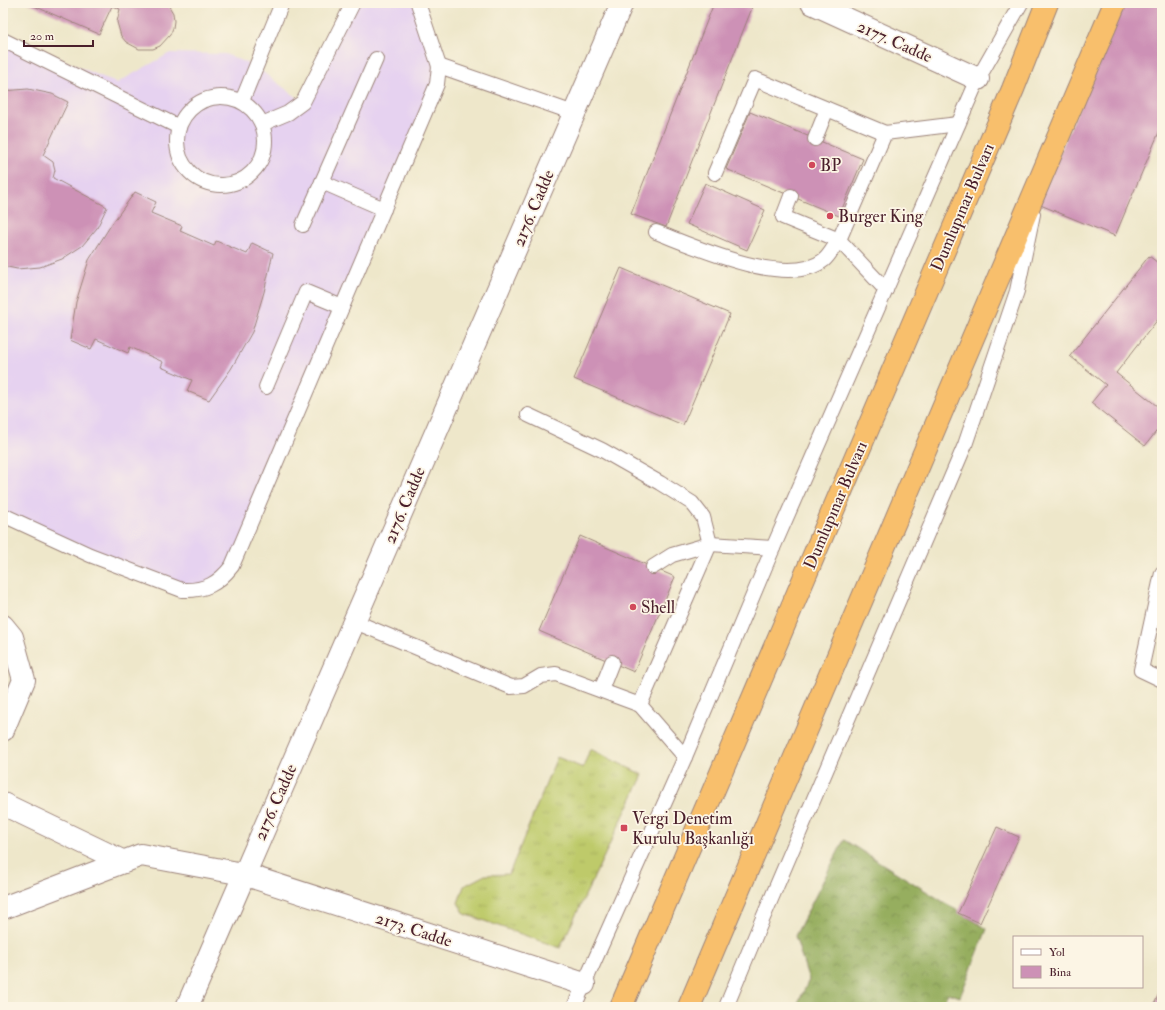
<svg xmlns="http://www.w3.org/2000/svg" width="1165" height="1010" font-family="'IM FELL Double Pica',serif">
	<style>
		.built { fill: #e6d2f0 }
		.grass { fill: url(#grass-tufts); stroke: #84744b }
		.forest { fill: url(#forest-crowns); stroke: #706645 }
		.building { fill: #cd91b6 }
		.lines { fill: none; stroke-linecap: round; stroke-linejoin: round }
		.service-casing { stroke: #9c837a; stroke-width: 16 }
		.minor-casing { stroke: #9c837a; stroke-width: 24 }
		.trunk-casing { stroke: #9c837a; stroke-width: 24 }
		.service { stroke: #fff; stroke-width: 14 }
		.minor { stroke: #fff; stroke-width: 22 }
		.trunk { stroke: #f8bf6c; stroke-width: 22 }
		.poi-dot { fill: #d1495b; stroke: #fcf5e5; stroke-width: 1.5 }
		.labels { text-anchor: middle; stroke-width: 3.5; stroke-linejoin: round; paint-order: stroke }
		.street-label { font-size: 17px; fill: #4a1f2b; stroke: #fcf5e5 }
		.poi-label { font-size: 17px; fill: #4a1f2b; stroke: #fcf5e5; text-anchor: start }
	</style>
	<defs>
		<pattern id="grass-tufts" width="24" height="20" patternUnits="userSpaceOnUse"><rect width="24" height="20" fill="#beca6b"/><path d="M3 7l-1-3M5 7V3M7 7l1-3M15 17l-1-3M17 17v-4M19 17l1-3" fill="none" stroke="#a5ad5d"/></pattern>
		<pattern id="forest-crowns" width="20" height="18" patternUnits="userSpaceOnUse"><rect width="20" height="18" fill="#96ae5f"/><path d="M2 6a3 3 0 1 1 6 0M12 15a3 3 0 1 1 6 0" fill="none" stroke="#7c8d4f"/></pattern>
	</defs>
	<rect width="100%" height="100%" fill="#fcf5e5"/>
	<filter id="ink" filterUnits="userSpaceOnUse"><feTurbulence type="fractalNoise" baseFrequency=".025" numOctaves="2"/><feDisplacementMap in="SourceGraphic" scale="8" xChannelSelector="R" yChannelSelector="G"/><feConvolveMatrix kernelMatrix="1 2 1 2 8 2 1 2 1" color-interpolation-filters="sRGB"/></filter>
	<filter id="wash" filterUnits="userSpaceOnUse"><feTurbulence type="fractalNoise" baseFrequency=".012" numOctaves="4" result="noise"/><feDisplacementMap in="SourceGraphic" scale="16" xChannelSelector="R" yChannelSelector="G"/><feGaussianBlur stdDeviation="0.9" result="paint"/><feColorMatrix in="noise" values="0 0 0 0 0 0 0 0 0 0 0 0 0 0 0 0 0 1.4 0 .05"/><feComposite in="paint" operator="in"/></filter>
	<g filter="url(#wash)">
		<rect width="100%" height="100%" fill="#eee7ca"/>
		<polygon class="built" points="353,3 418,3 439,66 232,566 196,590 3,515 3,35 117,83 170,53 225,54 255,66 303,102"/>
		<polygon class="grass" points="590,749 643,775 560,948 465,914 458,903 464,886 485,875 509,874 557,757 583,768"/>
		<polygon class="forest" points="844,840 987,929 960,997 948,993 941,1007 796,1007 809,980 795,936"/>
		<g id="blocks">
			<g class="building">
				<polygon points="27,3 167,3 173,13 174,21 173,28 170,35 160,46 153,49 139,49 126,42 121,36 117,22 120,9 112,6 99,34"/>
				<polygon points="714,3 740,3 752,8 666,227 631,214"/>
				<polygon points="1124,3 1162,3 1162,125 1115,236 1038,204"/>
				<polygon points="28,89 52,94 68,102 43,155 53,162 55,170 53,178 107,207 97,228 82,246 62,259 40,267 17,269 3,266 3,91"/>
				<polygon points="750,112 863,159 839,216 726,169"/>
				<polygon points="705,183 765,210 747,250 687,224"/>
				<polygon points="135,192 156,202 151,213 182,226 180,231 214,246 216,241 247,254 252,243 273,253 264,292 252,332 231,369 209,400 187,391 192,380 161,367 163,362 130,347 128,353 96,339 91,349 70,340 76,302 89,260 111,225"/>
				<polygon points="1149,256 1162,266 1162,314 1116,373 1162,410 1162,424 1145,446 1091,403 1106,385 1070,356"/>
				<polygon points="621,268 730,314 683,425 574,379"/>
				<polygon points="580,536 675,577 634,672 539,631"/>
				<polygon points="997,827 1019,837 980,923 958,913"/>
				<polygon points="1162,986 1162,1007 1153,1007"/>
			</g>
		</g>
	</g>
	<g filter="url(#ink)">
		<use href="#blocks" fill-opacity="0" stroke="#9c837a" stroke-width="1"/>
		<g class="lines">
			<defs>
				<g id="service">
					<polyline points="418,3 439,66"/>
					<polyline points="3,40 179,127"/>
					<circle cx="221" cy="141" r="44"/>
					<polyline points="242,101 282,3"/>
					<polyline points="262,124 288,113 303,102 353,3"/>
					<polyline points="815,139 827,109"/>
					<polyline points="715,173 755,79 885,133"/>
					<polyline points="322,182 384,209"/>
					<polyline points="303,225 376,59"/>
					<path d="M656 232C696 247 787 289 824 260 830 255 834 246 839 240L783 217 791 196"/>
					<polyline points="886,290 839,240 885,133 958,124"/>
					<polyline points="266,387 306,292 342,307"/>
					<polyline points="528,415 602,450 660,483 692,503 703,517 710,544 640,705"/>
					<path d="M3 515 90 555 182 590C205 591 218 584 232 566L437 84 439 66 574 113"/>
					<polyline points="653,567 672,555 710,544 773,548"/>
					<polyline points="1162,573 1141,670 1162,680"/>
					<polyline points="353,621 511,687 524,686 541,676 556,674 640,705 685,757"/>
					<polyline points="601,690 612,662"/>
					<polyline points="574,1007 685,757 773,548 978,79 1021,3"/>
					<polyline points="726,1007 757,932 965,445 1017,291 1033,214"/>
				</g>
				<g id="minor">
					<polyline points="812,3 978,79"/>
					<polyline points="3,626 12,637 24,680 3,730"/>
					<polyline points="3,804 124,862"/>
					<polyline points="3,908 141,855 243,874 584,984"/>
					<polyline points="187,1007 622,3"/>
				</g>
				<g id="trunk">
					<polyline points="621,1007 1013,89 1047,3"/>
					<polyline points="689,1007 1115,3"/>
				</g>
			</defs>
			<use href="#service" class="service-casing"/>
			<use href="#minor" class="minor-casing"/>
			<use href="#trunk" class="trunk-casing"/>
			<use href="#service" class="service"/>
			<use href="#minor" class="minor"/>
			<use href="#trunk" class="trunk"/>
		</g>
	</g>
	<g class="poi-dot">
		<circle cx="812" cy="165" r="4"/>
		<circle cx="830" cy="216" r="4"/>
		<circle cx="633" cy="607" r="4"/>
		<rect x="620" y="824" width="8" height="8" rx="2"/>
	</g>
	<g class="labels">
		<g class="street-label">
			<text transform="translate(895 41) rotate(24)" y="6">2177. Cadde</text>
			<text transform="translate(962 207) rotate(-67)" y="6">Dumlupınar Bulvarı</text>
			<text transform="translate(533 208) rotate(-67)" y="6">2176. Cadde</text>
			<text transform="translate(404 505) rotate(-67)" y="6">2176. Cadde</text>
			<text transform="translate(835 505) rotate(-67)" y="6">Dumlupınar Bulvarı</text>
			<text transform="translate(275 802) rotate(-66)" y="6">2176. Cadde</text>
			<text transform="translate(414 929) rotate(18)" y="6">2173. Cadde</text>
		</g>
		<g class="poi-label">
			<text x="820" y="171">BP</text>
			<text x="838" y="222">Burger King</text>
			<text x="641" y="613">Shell</text>
			<text x="632" y="824">Vergi Denetim<tspan x="632" dy="20">Kurulu Başkanlığı</tspan></text>
		</g>
	</g>
	<rect width="1165" height="1010" fill="none" stroke="#fcf5e5" stroke-width="16"/>
	<rect x="1013" y="936" width="130" height="52" fill="#fcf5e5" stroke="#b59f9b"/>
	<rect x="1021" y="949" width="20" height="6" fill="#ffffff" stroke="#b59f9b"/>
	<text x="1049" y="956" font-size="12" fill="#4a1f2b">Yol</text>
	<rect x="1021" y="966" width="20" height="12" fill="#cd91b6" stroke="#b59f9b"/>
	<text x="1049" y="976" font-size="12" fill="#4a1f2b">Bina</text>
	<path d="M24 40v6h69v-6" fill="none" stroke="#4a1f2b" stroke-width="2"/>
	<text x="30" y="40" font-size="12" fill="#4a1f2b" stroke="#fcf5e5" stroke-width="3" paint-order="stroke">20 m</text>
</svg>
